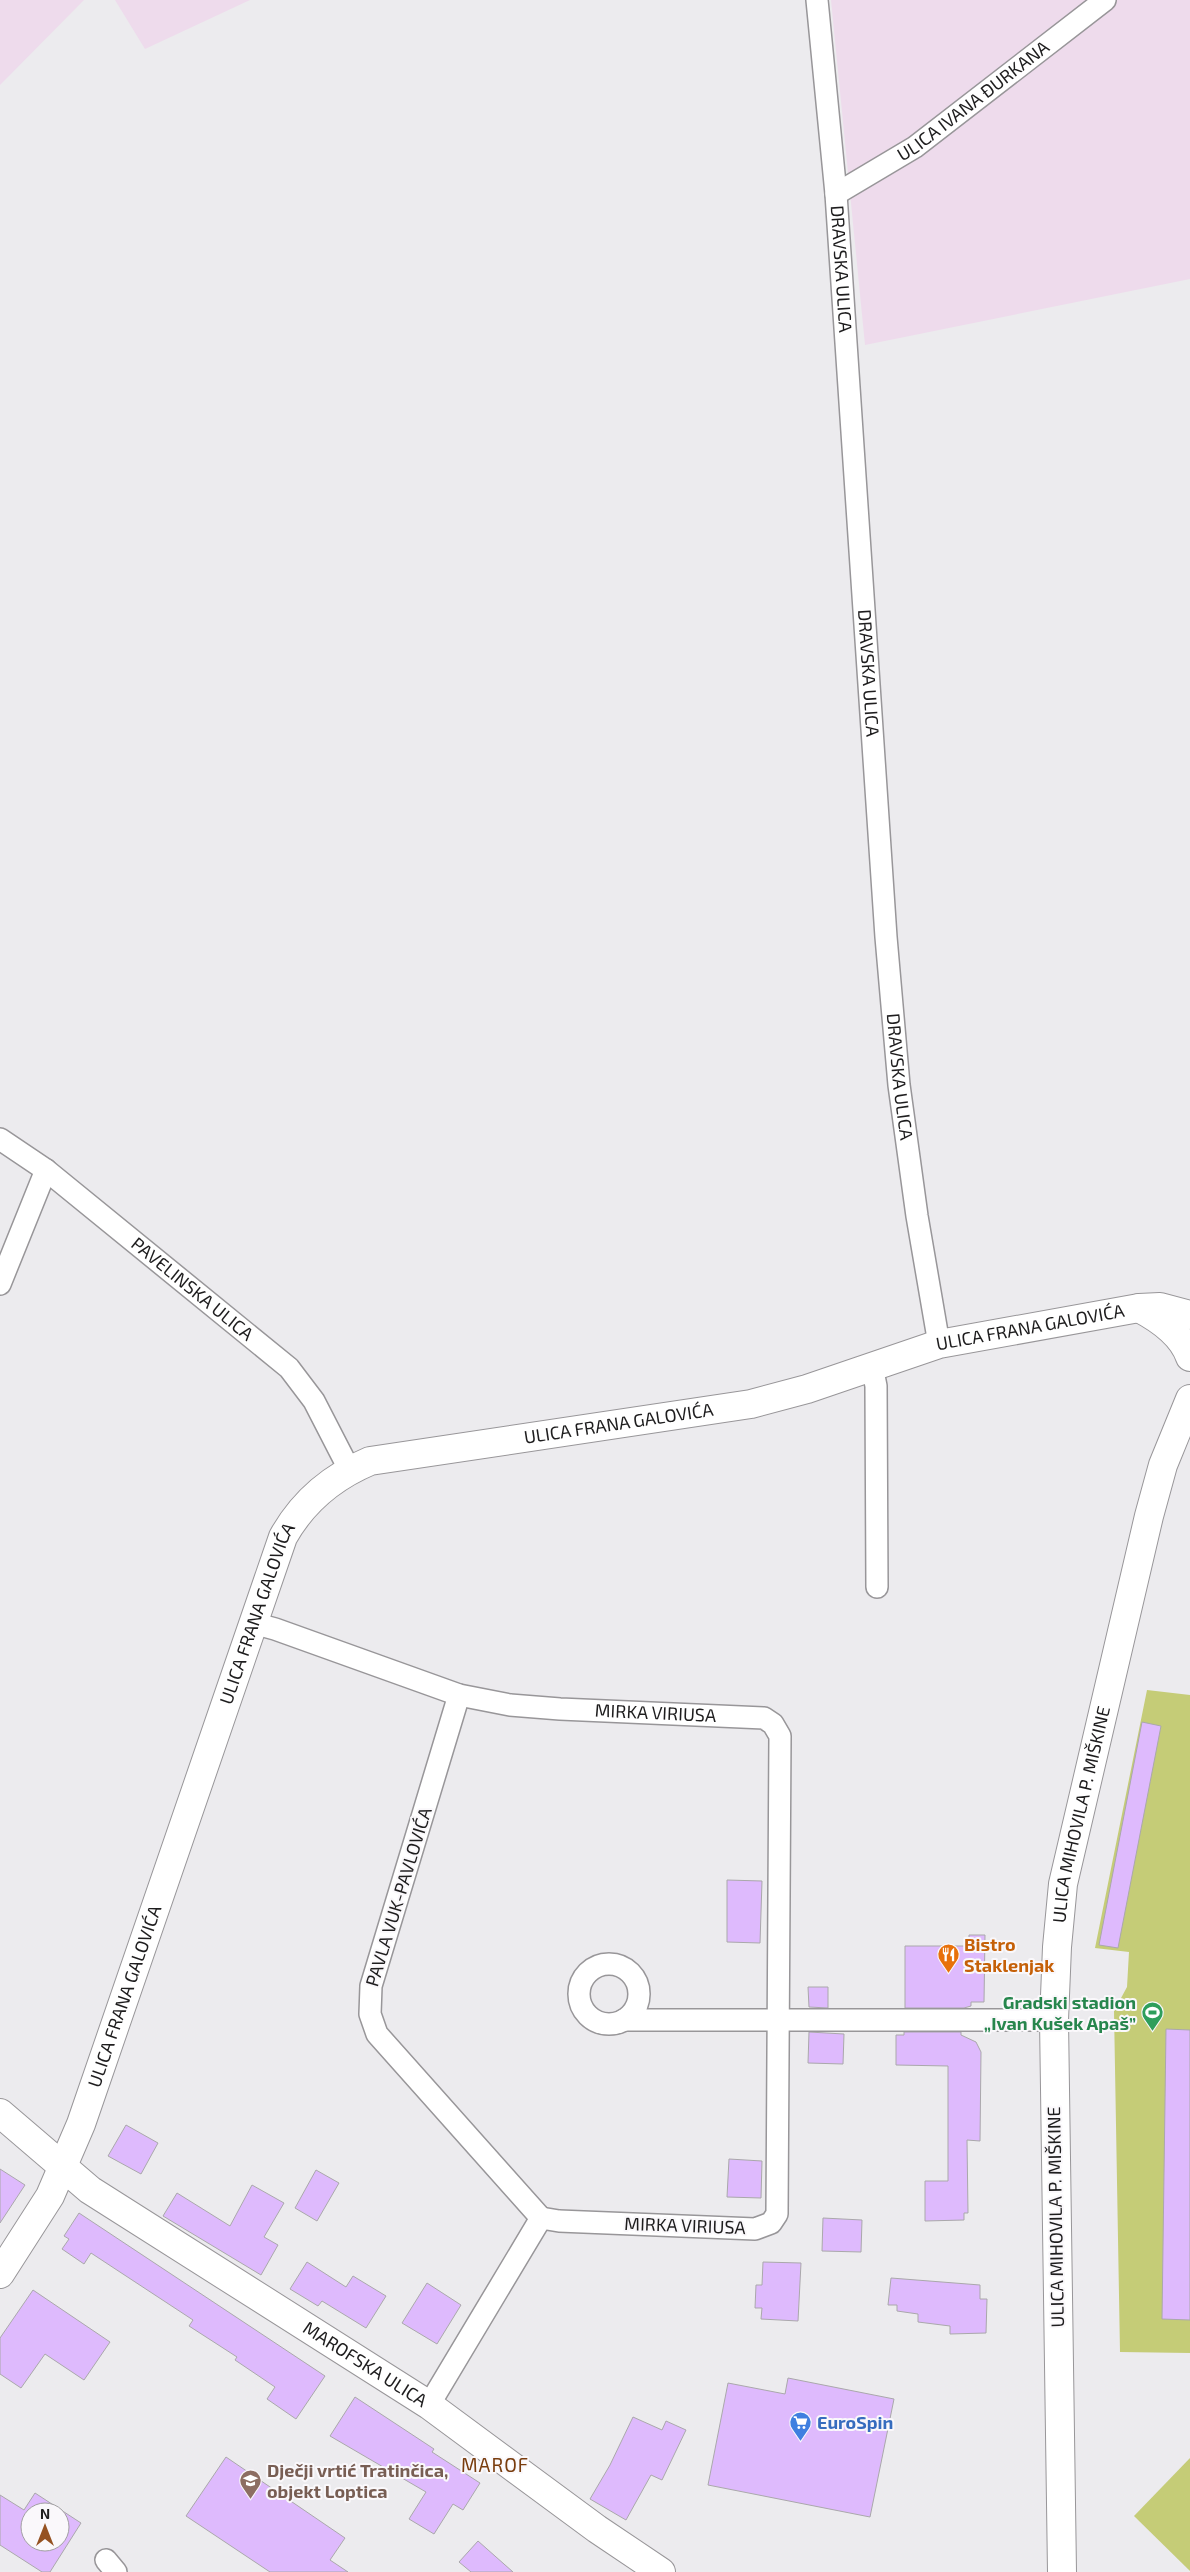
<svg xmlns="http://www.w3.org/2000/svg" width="1190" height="2572" font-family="'Exo 2',sans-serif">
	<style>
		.industrial { fill: #eedbec }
		.green { fill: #c5cc77 }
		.building { fill: #debafd; stroke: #aaa8ab; fill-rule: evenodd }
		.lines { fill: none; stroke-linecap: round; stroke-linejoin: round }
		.street-casing { stroke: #989699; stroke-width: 24 }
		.secondary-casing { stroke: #989699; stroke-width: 30 }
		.street { stroke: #fff; stroke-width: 21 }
		.secondary { stroke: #fff; stroke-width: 28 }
		.labels { text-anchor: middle; stroke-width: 4; stroke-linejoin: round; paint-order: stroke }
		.street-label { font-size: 18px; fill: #1e1d1e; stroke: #faf8fb }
		.food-label { font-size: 18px; font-weight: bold; fill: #c56008; stroke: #faf8fb; text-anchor: start }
		.leisure-label { font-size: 18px; font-weight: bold; fill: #27864d; stroke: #faf8fb; text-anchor: end }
		.shop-label { font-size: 18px; font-weight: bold; fill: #366cbe; stroke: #faf8fb; text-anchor: start }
		.education-label { font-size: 18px; font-weight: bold; fill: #785e54; stroke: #faf8fb; text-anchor: start }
		.neighbourhood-label { font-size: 19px; letter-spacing: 1px; fill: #793d0e; stroke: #faf8fb }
	</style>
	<rect width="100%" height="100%" fill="#ecebee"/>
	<g class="industrial">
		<polygon points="0,0 84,0 0,85"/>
		<polygon points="115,0 250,0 145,49"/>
		<polygon points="831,0 1190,0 1190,279 865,345"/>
	</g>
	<g class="green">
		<polygon points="1147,1690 1190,1695 1190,2353 1120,2352 1114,2011 1127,1987 1129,1952 1095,1948"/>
		<polygon points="1190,2458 1190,2571 1134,2516"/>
	</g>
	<g class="building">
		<polygon points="1142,1722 1161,1726 1118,1948 1099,1945"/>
		<polygon points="727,1880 762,1881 760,1943 727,1942"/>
		<polygon points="969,1935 985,1935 984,2002 971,2002 971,2006 964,2008 905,2008 905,1946 969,1946"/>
		<polygon points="808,1987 828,1987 828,2008 809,2007"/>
		<polygon points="1166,2029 1190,2030 1190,2320 1162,2319"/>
		<polygon points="809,2032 844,2034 843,2064 808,2063"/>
		<polygon points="904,2032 961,2032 961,2035 976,2042 981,2052 980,2141 967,2140 968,2213 964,2213 964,2220 925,2221 925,2181 948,2181 948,2066 896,2065 896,2035 904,2035"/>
		<polygon points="126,2125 158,2143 141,2174 108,2156"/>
		<polygon points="729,2159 762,2161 761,2198 727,2197"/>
		<polygon points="0,2169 25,2185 0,2223"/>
		<polygon points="316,2170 339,2183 317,2221 295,2208"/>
		<polygon points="252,2185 284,2203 264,2237 278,2245 261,2275 163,2216 177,2193 230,2226"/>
		<polygon points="79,2213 325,2376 296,2419 267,2399 275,2387 235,2360 237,2357 189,2326 193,2320 91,2253 84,2264 62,2249 69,2239 64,2236"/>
		<polygon points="823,2218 862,2220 861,2252 822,2251"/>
		<polygon points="307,2262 346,2287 353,2276 386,2296 366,2328 322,2301 318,2306 290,2289"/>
		<polygon points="763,2262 801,2263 798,2321 761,2319 762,2308 755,2308 756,2285 762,2285"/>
		<polygon points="891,2278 980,2285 980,2299 987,2299 986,2333 950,2334 950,2326 918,2322 918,2314 897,2311 897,2305 888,2305"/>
		<polygon points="427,2283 461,2305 437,2344 402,2323"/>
		<polygon points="33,2290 110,2342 84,2380 45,2354 21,2388 0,2374 0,2338"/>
		<polygon points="788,2378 894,2399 870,2517 708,2485 728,2383 785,2394"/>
		<polygon points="355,2397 434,2449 432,2452 480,2483 463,2510 453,2504 434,2534 409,2519 426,2492 330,2436"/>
		<polygon points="633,2417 662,2430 666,2421 686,2430 662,2480 651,2475 626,2520 590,2499 610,2465"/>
		<polygon points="226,2457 345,2538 330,2560 348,2572 270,2572 186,2516"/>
		<path d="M35 2493 81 2523 50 2572H42L0 2545V2495L24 2510ZM30 2512H60V2542H30Z"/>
		<polygon points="478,2541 513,2572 471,2572 459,2562"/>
	</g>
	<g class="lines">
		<defs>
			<g id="street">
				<path id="s1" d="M817 0 836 194 886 937 899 1085 917 1216 939 1344"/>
				<path id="s2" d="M836 194 915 147 1105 0"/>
				<path id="s3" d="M0 1139 46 1170 289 1368 314 1401 349 1469"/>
				<polyline points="0,1284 46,1170"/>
				<polyline points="872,1366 876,1386 877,1587"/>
				<path id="s4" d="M253 1623 275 1629 459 1695 510 1705 560 1709 764 1718 773 1724 780 1736 777 2214 771 2223 755 2229 559 2221 541 2218"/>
				<polyline points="459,1695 371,1986 370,2014 377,2034 541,2218"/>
				<circle cx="609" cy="1994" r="30"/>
				<polyline points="624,2020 1054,2020"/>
				<polyline points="429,2405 541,2218"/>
				<polyline points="106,2560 116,2572"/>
			</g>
			<g id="secondary">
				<path d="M1139 1308C1160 1319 1182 1334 1190 1357"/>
				<path id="s5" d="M0 2113 90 2190 429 2405 597 2529 661 2572"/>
				<path id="s6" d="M0 2274 50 2196 81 2124 283 1537C303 1501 332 1477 370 1461L751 1404 807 1389 939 1344 1139 1308 1160 1307 1190 1315"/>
				<path id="s7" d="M1062 2572 1054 2020 1057 1947 1063 1884 1149 1516 1163 1465 1190 1399"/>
			</g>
		</defs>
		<use href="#street" class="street-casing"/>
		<use href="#secondary" class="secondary-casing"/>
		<use href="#street" class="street"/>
		<use href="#secondary" class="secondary"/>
	</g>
	<defs>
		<symbol id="restaurant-pin" viewBox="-11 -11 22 30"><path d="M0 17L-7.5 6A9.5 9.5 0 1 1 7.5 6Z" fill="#e8710a" stroke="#faf8fb"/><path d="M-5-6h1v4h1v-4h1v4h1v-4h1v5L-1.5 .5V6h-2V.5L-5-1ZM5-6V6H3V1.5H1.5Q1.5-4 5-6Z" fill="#fff"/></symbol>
		<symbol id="stadium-pin" viewBox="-11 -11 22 30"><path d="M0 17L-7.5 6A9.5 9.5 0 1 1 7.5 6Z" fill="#2e9e5b" stroke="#faf8fb"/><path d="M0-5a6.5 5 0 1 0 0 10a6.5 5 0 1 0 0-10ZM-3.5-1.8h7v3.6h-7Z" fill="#fff"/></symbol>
		<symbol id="supermarket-pin" viewBox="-11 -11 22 30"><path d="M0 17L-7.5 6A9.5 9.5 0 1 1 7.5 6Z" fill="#3f7fe0" stroke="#faf8fb"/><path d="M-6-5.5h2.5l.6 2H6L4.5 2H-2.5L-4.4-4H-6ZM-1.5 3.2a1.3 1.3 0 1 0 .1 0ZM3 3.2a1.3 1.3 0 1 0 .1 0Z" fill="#fff"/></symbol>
		<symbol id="school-pin" viewBox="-11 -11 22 30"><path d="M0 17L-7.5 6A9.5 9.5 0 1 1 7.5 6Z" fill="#8d6e63" stroke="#faf8fb"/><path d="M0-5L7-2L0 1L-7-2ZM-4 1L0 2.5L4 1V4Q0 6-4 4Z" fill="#fff"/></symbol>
	</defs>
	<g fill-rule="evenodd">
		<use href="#restaurant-pin" x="936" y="1942" width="25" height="34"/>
		<use href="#stadium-pin" x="1140" y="2000" width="25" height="34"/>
		<use href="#supermarket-pin" x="788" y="2410" width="25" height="34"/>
		<use href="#school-pin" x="238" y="2468" width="25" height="34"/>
	</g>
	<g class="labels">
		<g class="street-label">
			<text dy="6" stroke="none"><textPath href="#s2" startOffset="166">ULICA IVANA ĐURKANA</textPath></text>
			<text dy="6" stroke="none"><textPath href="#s1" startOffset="270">DRAVSKA ULICA</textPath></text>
			<text dy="6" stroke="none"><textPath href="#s1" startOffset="675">DRAVSKA ULICA</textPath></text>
			<text dy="6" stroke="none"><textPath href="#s1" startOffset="1080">DRAVSKA ULICA</textPath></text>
			<text dy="6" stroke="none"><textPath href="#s3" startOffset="244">PAVELINSKA ULICA</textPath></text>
			<text dy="6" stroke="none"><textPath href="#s6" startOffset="1585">ULICA FRANA GALOVIĆA</textPath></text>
			<text dy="6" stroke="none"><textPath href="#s6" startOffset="1161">ULICA FRANA GALOVIĆA</textPath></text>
			<text dy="6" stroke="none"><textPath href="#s6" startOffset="711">ULICA FRANA GALOVIĆA</textPath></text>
			<text dy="6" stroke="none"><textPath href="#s4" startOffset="416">MIRKA VIRIUSA</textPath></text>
			<text dy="6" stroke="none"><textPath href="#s7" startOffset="760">ULICA MIHOVILA P. MIŠKINE</textPath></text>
			<text transform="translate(399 1897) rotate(-73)" y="6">PAVLA VUK-PAVLOVIĆA</text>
			<text dy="6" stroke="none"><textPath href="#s6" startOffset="306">ULICA FRANA GALOVIĆA</textPath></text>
			<text transform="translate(1056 2217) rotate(-91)" y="6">ULICA MIHOVILA P. MIŠKINE</text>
			<text transform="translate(685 2226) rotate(2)" y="6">MIRKA VIRIUSA</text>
			<text dy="6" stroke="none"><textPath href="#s5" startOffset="444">MAROFSKA ULICA</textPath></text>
		</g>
		<g class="food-label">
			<text x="964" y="1951">Bistro<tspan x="964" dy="21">Staklenjak</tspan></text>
		</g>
		<g class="leisure-label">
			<text x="1136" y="2009">Gradski stadion<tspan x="1136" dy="21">„Ivan Kušek Apaš”</tspan></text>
		</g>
		<g class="shop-label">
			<text x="817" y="2429">EuroSpin</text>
		</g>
		<g class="education-label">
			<text x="267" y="2477">Dječji vrtić Tratinčica,<tspan x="267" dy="21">objekt Loptica</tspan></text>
		</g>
		<g class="neighbourhood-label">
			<text x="495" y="2472">MAROF</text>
		</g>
	</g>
	<g transform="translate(45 2527)"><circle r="24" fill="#faf8fb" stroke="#a2a0a3"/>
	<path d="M0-4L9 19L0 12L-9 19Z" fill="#955222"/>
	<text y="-8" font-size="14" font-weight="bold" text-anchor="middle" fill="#1e1d1e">N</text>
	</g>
</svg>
